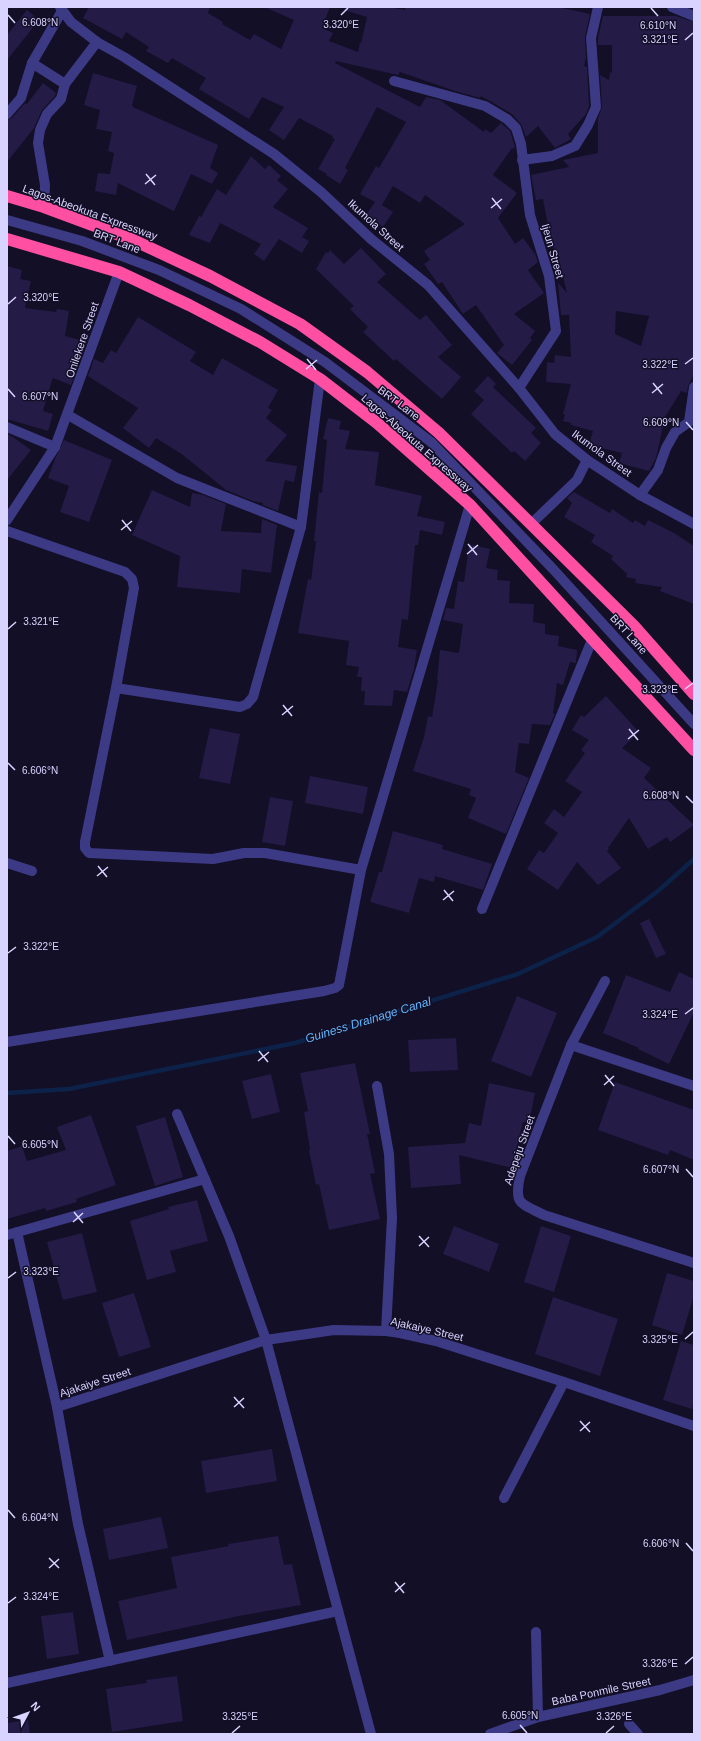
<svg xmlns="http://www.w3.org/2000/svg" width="701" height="1741" font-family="Helvetica,sans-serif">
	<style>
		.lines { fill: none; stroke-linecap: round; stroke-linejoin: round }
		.stream { stroke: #0c2248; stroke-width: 4.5 }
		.building { fill: #241b47; fill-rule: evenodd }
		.minor { stroke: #3d3a85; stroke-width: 10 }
		.highway { stroke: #ff4fa3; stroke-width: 12 }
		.ticks { fill: none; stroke: #d9d4ff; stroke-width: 1.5 }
		.labels { text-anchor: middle; stroke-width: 3; stroke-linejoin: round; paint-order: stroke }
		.street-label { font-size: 11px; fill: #d9d4ff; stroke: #130f26 }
		.water-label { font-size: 12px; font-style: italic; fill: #62b6ff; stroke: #130f26 }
		.ticks-label { font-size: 10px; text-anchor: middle; fill: #d9d4ff; stroke: #130f26; stroke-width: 3; stroke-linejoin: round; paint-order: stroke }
	</style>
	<rect width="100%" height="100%" fill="#130f26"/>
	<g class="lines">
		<polyline class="stream" points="7,1093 69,1089 295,1043 518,974 597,937 658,891 694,859"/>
	</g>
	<g class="building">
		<polygon points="89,7 210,7 208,13 223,22 222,24 250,40 254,34 281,49 294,20 264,7 330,7 322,28 333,33 329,41 358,52 360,43 361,43 367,17 344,10 345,7 388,7 405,10 405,7 558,7 590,14 585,37 586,58 584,66 587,67 589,106 586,114 568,134 571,139 555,148 538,126 526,137 521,124 512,114 481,96 480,98 455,91 400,72 398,75 336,61 335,63 420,107 426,97 440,100 484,132 485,129 491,133 501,123 510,131 515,147 513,149 512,148 493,175 517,193 498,218 515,244 523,238 535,254 538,262 528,270 544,293 514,314 535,331 530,338 532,340 512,365 497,353 504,345 476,305 463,314 442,282 438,284 424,264 430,260 424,251 465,224 425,195 420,203 393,186 382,205 393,212 383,227 366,215 375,202 360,194 376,166 379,168 406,122 377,107 345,168 348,170 340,184 326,175 327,174 318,169 335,139 332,138 333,136 299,118 284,140 269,130 284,107 262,97 249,119 199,89 206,78 172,58 168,63 146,51 149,47 126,32 122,39 83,18"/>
		<polygon points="27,10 39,20 7,60 7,35"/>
		<path d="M603 16H676L694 22V374L688 386 687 393 681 391 665 417 656 458 649 471 619 463 622 453 589 445 593 431 571 425V423L563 421 565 415 563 414 571 384 546 382 547 362 554 363 555 355 571 357 569 315H561L558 283 567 293 559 261H557L550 235 543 199 536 200 531 175 569 167 563 160 598 153V118L602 107 600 75 609 80 610 72 612 73V45H598V38ZM616 311 649 316 641 346 615 334Z"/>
		<polygon points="93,73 137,86 132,105 133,107 218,145 210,168 218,173 212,184 191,174 174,211 118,183 116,195 95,191 98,173 110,174 114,153 108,151 112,132 96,129 100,110 84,105"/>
		<polygon points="43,83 56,93 55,96 42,110 34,128 7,162 7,120 12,118 25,103 27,104"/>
		<polygon points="251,156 265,169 269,165 281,176 277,180 288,189 273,207 308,228 302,237 309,241 302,253 279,239 264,261 254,254 261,244 220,223 210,243 189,235 199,216 201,217 217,189 226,195"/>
		<polygon points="361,248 386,274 377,282 420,320 426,315 452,345 438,357 461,377 442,399 396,359 394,361 363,332 368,327 350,309 354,306 316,269 326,252 328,253 330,250 344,264"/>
		<polygon points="7,266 22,270 20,279 31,281 25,308 56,312 57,309 69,311 65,336 80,340 77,352 82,354 71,385 53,378 52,380 43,411 53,414 48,431 7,419"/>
		<polygon points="138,317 196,352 190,361 213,375 222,358 278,390 268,408 272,410 266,418 287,435 265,461 297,466 294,482 285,480 278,511 263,505 263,503 253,501 226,490 183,455 156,438 149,448 123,428 138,408 88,376 94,359 103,363 111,350 116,353"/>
		<polygon points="488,376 496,384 493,387 536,428 531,433 541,443 525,461 514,451 512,453 471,414 484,400 474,391"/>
		<polygon points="328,418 341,421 339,429 350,431 345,449 379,452 375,485 422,496 417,516 445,522 442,535 420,530 418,545 415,545 408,620 402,619 398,647 417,650 414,669 407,692 394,690 392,706 364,705 365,691 361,691 362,677 357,677 359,667 346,665 349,641 298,633 308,579 311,580 316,541 314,541 319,492 322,493 327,440 323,439"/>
		<polygon points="7,434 13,437 31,450 7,480"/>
		<polygon points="64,440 112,460 89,522 60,512 69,486 48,478 55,459"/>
		<polygon points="152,490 190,507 192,493 203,495 226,504 221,531 261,533 262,519 277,525 271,573 242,569 240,593 177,587 180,556 132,535"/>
		<polygon points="574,492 610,513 612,509 633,523 635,520 645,526 648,520 674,533 694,546 694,604 660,591 662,587 635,583 636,579 626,577 627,574 611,559 613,556 591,542 595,535 564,517 572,503 567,498"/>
		<polygon points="472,545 490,549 486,568 498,570 497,580 510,581 509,603 534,604 533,622 545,624 545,634 559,636 558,646 577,650 576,663 570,662 563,685 557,683 553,714 555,714 550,725 532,724 529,744 519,743 515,772 529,778 506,834 468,818 476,798 469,795 471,789 413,771 424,737 428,716 432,717 438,680 437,680 440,650 459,653 463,624 443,620 446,608 454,609 458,581 464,582 469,546"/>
		<polygon points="606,696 639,732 622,748 651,768 644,778 694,825 670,842 667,837 648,849 629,818 608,848 609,849 607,851 621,868 598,885 577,862 558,890 527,869 539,850 544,853 558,833 544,823 554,809 564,817 582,792 565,781 585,753 581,750 589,740 572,730 581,715 584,717"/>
		<polygon points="210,728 240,734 230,784 199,778"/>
		<polygon points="310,776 368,787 363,814 305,803"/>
		<polygon points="270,797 293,801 285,846 262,842"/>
		<polygon points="393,831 443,845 442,849 492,864 483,890 435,876 434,882 419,878 409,913 370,902 379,872 382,872"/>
		<polygon points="649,919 666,954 656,958 640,923"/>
		<polygon points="679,972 694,979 694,1012 669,1064 638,1049 639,1048 603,1033 626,975 670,992"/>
		<polygon points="517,996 557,1013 531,1077 491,1061"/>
		<polygon points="456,1038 458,1070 410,1072 408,1040"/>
		<polygon points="355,1063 370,1134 367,1134 375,1173 370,1174 380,1219 329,1230 319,1184 316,1185 309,1151 310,1150 304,1112 308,1111 300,1073"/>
		<polygon points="271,1074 280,1112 252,1119 242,1081"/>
		<polygon points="615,1082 694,1110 694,1160 670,1150 668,1155 598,1130"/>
		<polygon points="489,1083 535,1093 529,1123 523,1122 512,1168 459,1155 461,1184 411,1188 408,1147 465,1143 469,1123 481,1126"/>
		<polygon points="91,1115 116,1185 76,1199 77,1202 46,1211 45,1208 7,1219 7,1151 22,1146 27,1161 66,1150 57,1127"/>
		<polygon points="165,1117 183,1177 155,1186 136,1126"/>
		<polygon points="197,1200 208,1241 170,1251 176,1272 147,1280 130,1221 169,1209 168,1207"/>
		<polygon points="454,1226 499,1244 489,1272 443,1254"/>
		<polygon points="541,1226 571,1236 554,1292 524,1282"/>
		<polygon points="82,1233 97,1292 63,1300 47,1242"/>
		<polygon points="667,1273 694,1281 694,1295 682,1335 652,1325"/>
		<polygon points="134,1293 151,1347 119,1357 102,1303"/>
		<polygon points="553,1297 618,1319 600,1376 535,1354"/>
		<polygon points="681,1341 694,1345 694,1402 692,1409 663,1400"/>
		<polygon points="272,1449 277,1481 206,1493 201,1461"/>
		<polygon points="161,1517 168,1548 109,1560 103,1529"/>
		<polygon points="278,1536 284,1565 292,1564 301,1605 239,1616 127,1640 118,1601 177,1588 171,1557 229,1546 228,1544"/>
		<polygon points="73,1612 79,1654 47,1659 41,1616"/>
		<polygon points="177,1676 183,1721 112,1732 106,1689 147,1683 146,1680"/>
		<polygon points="28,1720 30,1734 7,1734 7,1723"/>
	</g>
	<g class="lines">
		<g class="minor">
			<polyline points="60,7 71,22 97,42 124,57 274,154 321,192 371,239 428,285 519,388 555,434 587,460 640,495 694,524"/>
			<polyline points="672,7 694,16"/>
			<polyline points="32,63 65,84"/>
			<polyline points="394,81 485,106 507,119 516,128 521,144 530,215 549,276 556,331 519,388"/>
			<polyline points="7,114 21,98 32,63 62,11"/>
			<polyline points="522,160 552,156 575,146 588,125 596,107 591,38 598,7"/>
			<polyline points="44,207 45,185 38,143 40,130 47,114 61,99 65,84 97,42"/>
			<polyline points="7,220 82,241 159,270 241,309 325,362 431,442 553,569 694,724"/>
			<polyline points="68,415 177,478 301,527"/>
			<polyline points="7,427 55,447"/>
			<polyline points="640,495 658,470 666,448 675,432 689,422 694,387"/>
			<polyline points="7,520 55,447 119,272"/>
			<polyline points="531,524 577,480 587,460"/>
			<polyline points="7,531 125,572 132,579 134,588 116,688 85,842 85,848 89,853 213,859 244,853 265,853 361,870"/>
			<polyline points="116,688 240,707 247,704 253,697 301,527 320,379"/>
			<polyline points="7,863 32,871"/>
			<polyline points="482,909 592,640"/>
			<path d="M605 981 571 1045 520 1176C514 1205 520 1203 544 1215L694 1263"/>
			<polyline points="7,1042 324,991 335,988 339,985 361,870 470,505"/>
			<polyline points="571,1045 694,1086"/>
			<polyline points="377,1086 389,1154 392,1218 386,1331"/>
			<polyline points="177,1114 229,1236 266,1340 371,1734"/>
			<polyline points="17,1232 57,1407 78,1524 110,1661"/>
			<polyline points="7,1235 205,1179"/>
			<polyline points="57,1407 266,1340 334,1330 386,1331 400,1333 436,1341 564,1382 694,1426"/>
			<polyline points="504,1498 564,1382"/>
			<polyline points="536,1632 538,1717"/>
			<polyline points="7,1683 338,1611"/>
			<polyline points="629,1724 638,1734"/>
			<polyline points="490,1734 538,1717 660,1690 694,1680"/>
		</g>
		<g class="highway">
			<polyline points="7,196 44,207 133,240 210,276 300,324 367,372 439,433 634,626 694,694"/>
			<polyline points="7,239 119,272 189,305 260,342 320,379 377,423 470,505 694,750"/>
		</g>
	</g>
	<path class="ticks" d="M651 8 658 16M8 15 15 23M341 15 348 8M685 40 693 33M146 174 155 185M145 184 156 175M492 198 501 209M491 208 502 199M8 304 16 297M307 359 316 370M685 364 693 358M306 369 317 360M653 383 662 394M8 389 15 397M652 393 663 384M686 422 693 430M122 520 131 531M121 530 132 521M468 544 477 555M467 554 478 545M8 629 16 622M685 689 693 683M283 705 292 716M282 715 293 706M629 729 638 740M628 739 639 730M8 763 15 770M686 796 693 803M98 866 107 877M97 876 108 867M444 890 453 901M443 900 454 891M8 953 16 947M685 1014 693 1008M259 1051 268 1062M258 1061 269 1052M605 1075 614 1086M604 1085 614 1076M8 1136 15 1144M686 1169 693 1177M74 1212 83 1223M73 1222 83 1213M419 1236 429 1247M419 1246 429 1237M8 1278 16 1272M685 1339 693 1332M234 1397 244 1408M234 1407 244 1398M580 1421 590 1432M580 1431 590 1422M8 1510 15 1518M686 1543 693 1551M49 1558 59 1568M49 1568 59 1559M395 1582 404 1593M395 1592 405 1583M8 1603 16 1597M685 1664 693 1657M520 1725 527 1733M232 1733 240 1726M606 1733 614 1726"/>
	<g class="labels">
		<g class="street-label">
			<text transform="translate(90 212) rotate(20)" y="4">Lagos-Abeokuta Expressway</text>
			<text transform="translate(376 225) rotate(42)" y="4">Ikumola Street</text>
			<text transform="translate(117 241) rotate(21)" y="4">BRT Lane</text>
			<text transform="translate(553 251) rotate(74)" y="4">Ijeun Street</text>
			<text transform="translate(82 340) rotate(-71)" y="4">Onilekere Street</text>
			<text transform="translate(399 403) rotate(37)" y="4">BRT Lane</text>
			<text transform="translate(417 443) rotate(41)" y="4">Lagos-Abeokuta Expressway</text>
			<text transform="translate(602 453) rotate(36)" y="4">Ikumola Street</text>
			<text transform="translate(629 634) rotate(48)" y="4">BRT Lane</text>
			<text transform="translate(519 1150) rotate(-71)" y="4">Adepeju Street</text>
			<text transform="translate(427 1329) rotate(13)" y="4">Ajakaiye Street</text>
			<text transform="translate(95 1382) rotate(-18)" y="4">Ajakaiye Street</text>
			<text transform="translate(601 1691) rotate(-12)" y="4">Baba Ponmile Street</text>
		</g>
		<g class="water-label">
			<text transform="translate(368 1020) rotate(-17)" y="4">Guiness Drainage Canal</text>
		</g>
	</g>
	<g class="ticks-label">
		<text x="40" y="26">6.608°N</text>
		<text x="341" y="28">3.320°E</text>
		<text x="658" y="29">6.610°N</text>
		<text x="660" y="43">3.321°E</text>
		<text x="41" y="301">3.320°E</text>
		<text x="660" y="368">3.322°E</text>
		<text x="40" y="400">6.607°N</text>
		<text x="661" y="426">6.609°N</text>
		<text x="41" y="625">3.321°E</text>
		<text x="660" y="693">3.323°E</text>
		<text x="40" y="774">6.606°N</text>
		<text x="661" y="799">6.608°N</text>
		<text x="41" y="950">3.322°E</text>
		<text x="660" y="1018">3.324°E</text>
		<text x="40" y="1148">6.605°N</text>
		<text x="661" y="1173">6.607°N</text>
		<text x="41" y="1275">3.323°E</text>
		<text x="660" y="1343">3.325°E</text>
		<text x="40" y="1521">6.604°N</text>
		<text x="661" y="1547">6.606°N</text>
		<text x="41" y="1600">3.324°E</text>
		<text x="660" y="1667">3.326°E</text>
		<text x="520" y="1719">6.605°N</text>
		<text x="240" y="1720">3.325°E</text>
		<text x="614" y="1720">3.326°E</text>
	</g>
	<rect width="701" height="1741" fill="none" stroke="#d9d4ff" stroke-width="16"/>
	<g transform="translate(28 1713) rotate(49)" stroke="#130f26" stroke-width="3" paint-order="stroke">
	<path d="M0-3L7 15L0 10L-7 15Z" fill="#d9d4ff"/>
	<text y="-6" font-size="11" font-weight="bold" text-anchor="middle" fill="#d9d4ff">N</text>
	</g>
</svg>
